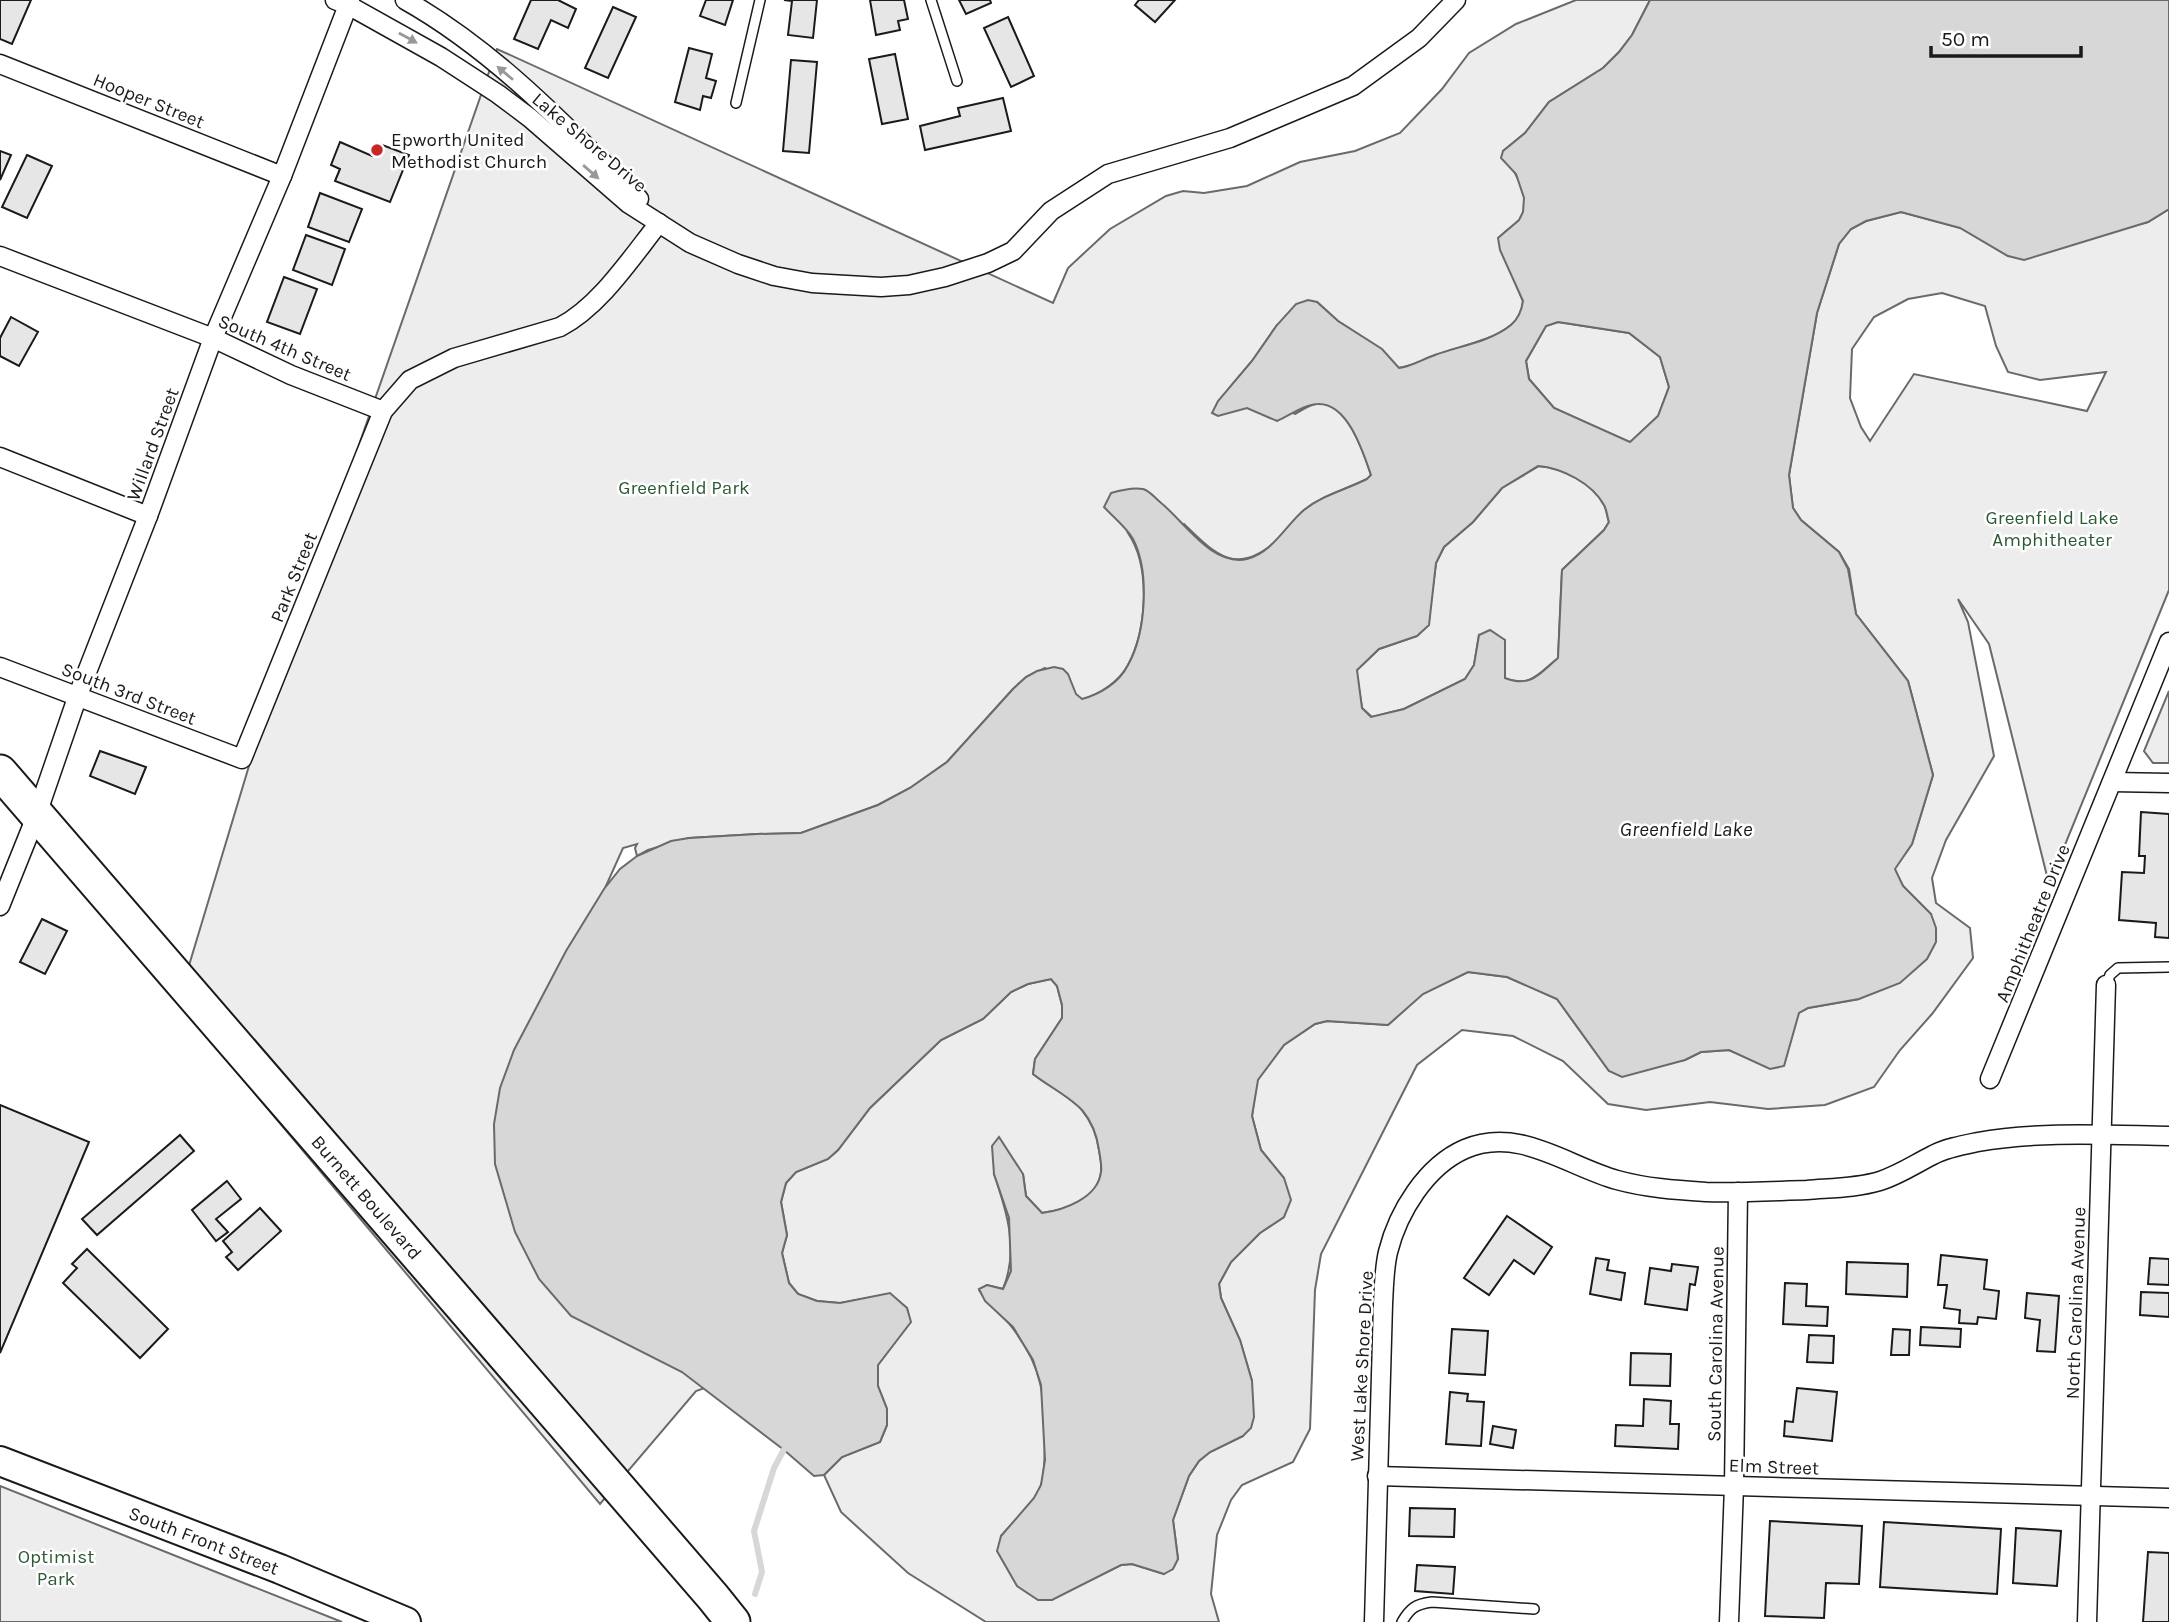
<svg xmlns="http://www.w3.org/2000/svg" width="2169" height="1622" font-family="Karla,sans-serif">
	<style>
		.green { fill: #ededed; stroke: #6a6a6a; stroke-width: 2; fill-rule: evenodd }
		.water { fill: #d7d7d7; stroke: #6a6a6a; stroke-width: 2; fill-rule: evenodd }
		.lines { fill: none; stroke-linecap: round; stroke-linejoin: round }
		.stream { stroke: #d7d7d7; stroke-width: 6 }
		.building { fill: #e6e6e6; stroke: #1a1a1a; stroke-width: 2 }
		.lane-casing { stroke: #1a1a1a; stroke-width: 12 }
		.street-casing { stroke: #1a1a1a; stroke-width: 21 }
		.primary-casing { stroke: #1a1a1a; stroke-width: 32 }
		.highway-casing { stroke: #1a1a1a; stroke-width: 37 }
		.lane { stroke: #fff; stroke-width: 9 }
		.street { stroke: #fff; stroke-width: 18 }
		.primary { stroke: #fff; stroke-width: 28 }
		.highway { stroke: #fff; stroke-width: 33 }
		.oneway { fill: #989898 }
		.poi-dot { fill: #c62828; stroke: #fff; stroke-width: 2.5 }
		.labels { text-anchor: middle; stroke-width: 5; stroke-linejoin: round; paint-order: stroke }
		.street-label { font-size: 19px; fill: #1a1a1a; stroke: #fff }
		.poi-label { font-size: 19px; fill: #1a1a1a; stroke: #fff; text-anchor: start }
		.park-label { font-size: 19px; fill: #2b5a34; stroke: #fff }
		.water-label { font-size: 21px; font-style: italic; fill: #1a1a1a; stroke: #fff }
	</style>
	<rect width="100%" height="100%" fill="#fff"/>
	<g class="green">
		<path d="M1576 0H1650L1632 35 1619 52 1603 68 1549 102 1525 133 1503 151C1512 170 1536 199 1519 221 1515 225 1509 228 1505 232L1513 277 1523 301C1522 309 1518 319 1511 325 1490 342 1459 346 1435 355 1423 360 1411 367 1398 368L1381 349 1338 321 1317 302 1277 325 1252 361 1232 385 1295 414C1301 411 1309 405 1315 404 1346 398 1364 453 1371 475L1367 479C1345 490 1323 495 1304 510 1293 519 1286 533 1275 542 1235 577 1214 553 1184 524L1128 533C1151 567 1147 629 1128 665 1119 682 1100 694 1082 700L1045 668 1026 677 1013 689 947 762 910 788 878 805 801 833 757 834 689 838 648 850 637 856 635 848 637 844 623 848 551 1008 766 1366 696 1391 600 1504 178 1002 261 726 497 49 1053 303 1068 268 1110 229 1166 196 1183 191 1204 193 1247 186 1300 162 1355 151 1400 133 1442 89 1469 53 1516 24Z"/>
		<path d="M2169 209V590L2049 884 1989 644 1958 599 1968 622 1994 756 1946 840 1932 878 1936 903 1970 928 1973 958 1932 1014 1900 1050 1874 1087 1825 1105 1768 1109 1710 1102 1646 1110 1608 1104 1563 1061 1513 1036 1462 1030 1417 1065 1321 1254 1315 1290 1310 1429 1293 1462 1242 1485 1231 1500 1217 1535 1211 1594 1219 1622H986L908 1573 841 1512 824 1475 842 1457 880 1442 887 1425V1409L878 1386V1365L910 1322 907 1308 890 1294 840 1303 817 1301 798 1294 789 1283 782 1253 787 1235 781 1202 786 1183 796 1172 828 1159 838 1150 870 1108 941 1040 983 1019 1011 992 1028 984 1051 979 1057 986 1062 1005V1018L1035 1059 1033 1074C1048 1086 1069 1096 1082 1110 1092 1122 1097 1135 1099 1150 1100 1157 1102 1165 1101 1172 1098 1199 1064 1210 1042 1213L1026 1196 1023 1174H994C1007 1212 1019 1250 1003 1289L987 1285 979 1290C988 1306 1004 1315 1014 1330 1026 1346 1036 1364 1040 1383 1045 1403 1047 1467 1041 1485 1034 1505 1014 1521 1001 1536L1052 1599 1121 1565 1132 1564 1164 1574 1178 1559 1173 1520 1189 1476 1199 1461 1210 1452 1243 1436 1252 1381 1240 1340 1221 1298 1219 1284 1231 1262 1260 1233 1284 1217V1178L1261 1150 1252 1116 1257 1080 1284 1045 1315 1024 1327 1021 1388 1025 1422 994 1468 972 1507 977 1557 999 1609 1071 1685 1060 1701 1052 1729 1050 1770 1068 1784 1065 1798 1013 1808 1008 1859 999 1931 914 1903 886 1894 869 1912 844 1933 775 1908 681 1856 614 1849 569 1839 552 1801 520 1793 508 1789 475 1817 313 1839 244 1851 229 1866 221 1901 212 1961 228 2008 256 2148 222ZM1942 293 1985 306 1996 346 2008 372 2040 380 2106 372 2087 411 1914 374 1870 441 1861 427 1850 398 1852 349 1874 317 1908 299Z"/>
		<polygon points="1558,322 1629,333 1660,357 1669,387 1658,416 1630,443 1554,408 1529,379 1526,361 1546,326"/>
		<path d="M1539 466C1562 468 1592 483 1604 505 1607 510 1607 517 1609 522L1604 530 1562 570 1558 658C1538 674 1531 688 1504 678L1505 640 1479 635 1474 665 1465 679 1404 709 1372 717 1362 708 1356 671 1379 649 1417 636 1428 625 1436 563 1444 547 1473 522 1502 488Z"/>
		<polygon points="2169,691 2169,763 2153,763 2144,751"/>
		<polygon points="0,1486 342,1622 0,1622"/>
	</g>
	<path class="water" d="M1650 0H2169V209L2148 222 2024 260 2008 256 1960 228 1901 212 1866 221 1851 229 1839 244 1817 313 1789 475 1793 508 1801 520 1839 552 1848 569 1856 614 1908 681 1933 775 1912 844 1895 869 1903 886 1931 914 1936 928V942L1927 959 1900 983 1859 999 1808 1008 1799 1013 1784 1066 1770 1069 1729 1050 1701 1052 1685 1060 1622 1077 1609 1071 1557 999 1507 977 1468 972 1423 994 1388 1025 1327 1021 1315 1024 1284 1045 1258 1080 1252 1116 1261 1150 1284 1178 1291 1200 1284 1217 1260 1233 1231 1262 1219 1284 1221 1298 1240 1340 1252 1381 1254 1417 1251 1428 1243 1436 1210 1452 1199 1461 1189 1476 1173 1520 1178 1559 1173 1569 1164 1574 1132 1564 1121 1565 1052 1600H1038L1017 1586 997 1551 1001 1536 1034 1498 1041 1485 1045 1460 1041 1385 1033 1360 1013 1327 985 1301 979 1289 987 1285 1003 1289 1011 1271 1009 1218 994 1174 992 1146 999 1137 1023 1174 1026 1196 1042 1213C1064 1210 1098 1198 1101 1172 1102 1165 1100 1157 1099 1150 1097 1135 1092 1122 1082 1110 1069 1096 1048 1086 1033 1074L1035 1059 1062 1018V1005L1057 986 1051 979 1028 984 1011 992 983 1019 941 1040 870 1108 838 1150 828 1159 796 1172 786 1183 781 1202 787 1235 782 1253 789 1283 798 1294 817 1301 840 1303 890 1293 907 1308 911 1322 878 1365V1386L887 1409V1425L880 1442 842 1457 824 1475 814 1476 784 1450 682 1372 571 1316 539 1279 515 1232 495 1164 494 1124 500 1088 514 1050 566 951 604 889 620 869 637 856 671 841 689 838 757 834 801 833 878 805 910 788 947 762 1013 689 1026 677 1037 671 1054 667 1063 669 1068 674 1076 694 1082 699C1100 694 1119 683 1128 665 1146 633 1150 572 1133 539 1126 527 1114 518 1104 507L1111 493C1121 490 1133 487 1143 489 1150 491 1155 498 1160 502 1184 521 1212 567 1247 559 1273 552 1285 526 1304 510 1323 495 1345 490 1367 479L1371 475C1363 452 1348 403 1318 404 1305 404 1289 416 1277 421L1247 408 1218 416 1212 413 1218 401 1252 361 1277 325 1296 304 1308 300 1317 302 1338 321 1382 349 1399 368C1411 367 1423 359 1435 355 1459 346 1490 342 1511 325 1518 319 1522 309 1523 301L1500 250 1498 238 1519 220 1523 212 1524 198 1516 174 1501 158 1503 151 1525 133 1549 102 1603 68 1619 52 1632 35ZM1558 322 1629 333 1660 357 1669 387 1658 416 1630 442 1554 408 1529 379 1526 361 1546 326ZM1538 466C1562 468 1592 483 1604 505 1607 510 1607 517 1609 522L1604 530 1562 570 1558 658C1539 674 1531 688 1505 678V640L1490 630 1479 635 1474 665 1465 679 1404 709 1371 717 1362 708 1357 670 1379 649 1417 636 1429 625 1436 563 1444 547 1473 522 1502 488Z"/>
	<g class="lines">
		<polyline class="stream" points="755,1594 762,1572 754,1531 774,1468 788,1442"/>
	</g>
	<g class="building">
		<polygon points="0,0 31,0 12,44 0,39"/>
		<polygon points="531,0 558,0 576,9 568,28 551,20 538,49 514,39"/>
		<polygon points="706,0 733,0 725,25 700,16"/>
		<polygon points="784,0 817,0 813,38 788,35 792,1"/>
		<polygon points="870,0 904,0 908,19 898,21 900,30 876,35"/>
		<polygon points="959,0 990,0 991,3 966,14"/>
		<polygon points="1139,0 1175,0 1155,22 1135,5"/>
		<polygon points="613,7 636,17 608,78 585,68"/>
		<polygon points="1008,17 1034,76 1011,87 984,28"/>
		<polygon points="689,48 712,54 706,78 716,81 711,98 703,96 700,110 675,102"/>
		<polygon points="895,54 908,119 882,124 869,59"/>
		<polygon points="791,60 817,62 809,153 783,151"/>
		<polygon points="1003,98 1011,131 925,150 920,126 960,116 958,108"/>
		<polygon points="340,142 372,156 377,143 409,155 390,202 335,181 340,169 331,165"/>
		<polygon points="0,151 11,155 0,180"/>
		<polygon points="27,155 52,166 27,218 2,207"/>
		<polygon points="320,193 362,209 349,242 308,227"/>
		<polygon points="306,235 345,249 332,285 293,270"/>
		<polygon points="284,277 317,289 300,334 267,322"/>
		<polygon points="11,317 38,332 19,366 0,356 0,338"/>
		<polygon points="100,751 146,767 135,794 90,776"/>
		<polygon points="2141,812 2169,814 2169,938 2155,937 2156,923 2119,920 2122,872 2144,873 2145,856 2139,856"/>
		<polygon points="42,919 67,931 45,974 20,962"/>
		<polygon points="0,1105 89,1142 0,1353"/>
		<polygon points="180,1135 194,1151 97,1235 82,1219"/>
		<polygon points="227,1181 241,1199 216,1219 228,1232 216,1241 192,1210"/>
		<polygon points="260,1208 281,1231 238,1270 226,1257 232,1252 223,1241"/>
		<polygon points="1507,1216 1552,1247 1534,1274 1514,1260 1489,1295 1464,1278"/>
		<polygon points="87,1249 168,1329 140,1358 63,1283 77,1268 72,1264"/>
		<polygon points="1941,1255 1987,1260 1984,1289 1999,1291 1996,1319 1978,1317 1977,1324 1959,1323 1960,1310 1944,1308 1947,1285 1938,1285"/>
		<polygon points="1596,1258 1609,1260 1607,1270 1625,1273 1621,1300 1590,1294"/>
		<polygon points="2150,1258 2169,1259 2169,1285 2148,1284"/>
		<polygon points="1847,1262 1908,1264 1907,1297 1846,1294"/>
		<polygon points="1672,1264 1698,1267 1695,1285 1690,1284 1687,1310 1645,1304 1650,1268 1671,1271"/>
		<polygon points="1785,1283 1807,1284 1806,1306 1828,1307 1827,1326 1783,1324"/>
		<polygon points="2141,1292 2169,1293 2169,1317 2140,1315"/>
		<polygon points="2027,1293 2059,1296 2055,1352 2037,1351 2040,1320 2025,1318"/>
		<polygon points="1921,1327 1961,1329 1960,1347 1920,1345"/>
		<polygon points="1452,1329 1488,1331 1485,1375 1449,1373"/>
		<polygon points="1893,1329 1910,1330 1909,1355 1891,1355"/>
		<polygon points="1809,1335 1834,1336 1833,1363 1807,1362"/>
		<polygon points="1631,1353 1671,1354 1670,1386 1630,1385"/>
		<polygon points="1797,1388 1837,1392 1832,1441 1784,1436 1785,1421 1793,1422"/>
		<polygon points="1450,1392 1468,1394 1467,1401 1484,1402 1481,1446 1446,1444"/>
		<polygon points="1644,1399 1671,1401 1670,1424 1679,1424 1678,1449 1615,1446 1616,1425 1643,1426"/>
		<polygon points="1493,1426 1516,1430 1513,1448 1490,1444"/>
		<polygon points="1410,1508 1455,1509 1454,1537 1409,1536"/>
		<polygon points="1770,1521 1862,1526 1859,1584 1826,1583 1824,1618 1765,1616"/>
		<polygon points="1884,1522 2001,1529 1997,1594 1880,1587"/>
		<polygon points="2016,1528 2061,1531 2057,1586 2013,1583"/>
		<polygon points="2148,1552 2169,1553 2169,1622 2143,1622"/>
		<polygon points="1417,1565 1455,1567 1453,1594 1415,1591"/>
	</g>
	<g class="lines">
		<defs>
			<g id="lane">
				<polyline points="931,0 957,81"/>
				<polyline points="736,103 760,0"/>
				<polyline points="2106,985 2110,975 2118,968 2169,967"/>
				<path d="M1402 1622C1410 1608 1416 1604 1432 1602L1534 1609"/>
			</g>
			<g id="street">
				<polyline points="335,0 348,5 441,57 498,94 530,118 629,204 690,243 738,264 774,276 812,283 881,287 909,285 945,277 988,263 1013,251 1051,211 1108,174 1230,138 1353,86 1419,38 1456,0"/>
				<path d="M405 0C494 50 567 127 639 199"/>
				<polyline points="0,64 282,176"/>
				<polyline points="0,256 213,338 291,375 383,411"/>
				<polyline points="0,457 148,516"/>
				<path d="M0 667 242 759 383 411 410 380 454 358 560 327C600 306 631 258 659 223"/>
				<polyline points="2112,782 2169,783"/>
				<polyline points="0,906 37,814 78,695 148,516 213,338 282,176 350,0"/>
				<polyline points="1990,1079 2169,642"/>
				<polyline points="1377,1476 2169,1498"/>
				<path d="M1374 1622 1383 1304C1384 1287 1384 1269 1388 1252 1398 1212 1426 1166 1465 1149 1519 1126 1567 1166 1617 1180 1646 1188 1676 1190 1706 1192 1740 1193 1773 1191 1807 1190 1831 1188 1857 1188 1880 1181 1899 1175 1915 1164 1933 1155 1946 1148 1963 1145 1978 1142 2039 1131 2107 1135 2169 1136"/>
				<polyline points="1729,1622 1734,1486 1738,1192"/>
				<polyline points="2087,1622 2106,985"/>
			</g>
			<polyline id="primary" points="0,1461 280,1569 406,1622"/>
			<polyline id="highway" points="0,772 713,1597 733,1622"/>
		</defs>
		<use href="#lane" class="lane-casing"/>
		<use href="#street" class="street-casing"/>
		<use href="#primary" class="primary-casing"/>
		<use href="#highway" class="highway-casing"/>
		<use href="#lane" class="lane"/>
		<use href="#street" class="street"/>
		<use href="#primary" class="primary"/>
		<use href="#highway" class="highway"/>
	</g>
	<defs><path id="oneway-solid" d="M-6-.8H1V-3.2L6.5 0L1 3.2V.8H-6Z" transform="scale(1.75)"/></defs>
	<g class="oneway">
		<use href="#oneway-solid" transform="translate(408 38) rotate(29)"/>
		<use href="#oneway-solid" transform="translate(505 73) rotate(-140)"/>
		<use href="#oneway-solid" transform="translate(591 172) rotate(41)"/>
	</g>
	<circle class="poi-dot" cx="377" cy="150" r="7"/>
	<g class="labels">
		<g class="street-label">
			<text transform="translate(149 100) rotate(22)" y="7">Hooper Street</text>
			<text transform="translate(590 142) rotate(40)" y="7">Lake Shore Drive</text>
			<text transform="translate(285 347) rotate(23)" y="7">South 4th Street</text>
			<text transform="translate(152 444) rotate(-70)" y="7">Willard Street</text>
			<text transform="translate(293 577) rotate(-68)" y="7">Park Street</text>
			<text transform="translate(129 693) rotate(21)" y="7">South 3rd Street</text>
			<text transform="translate(2032 923) rotate(-68)" y="7">Amphitheatre Drive</text>
			<text transform="translate(367 1197) rotate(49)" y="7">Burnett Boulevard</text>
			<text transform="translate(2075 1303) rotate(-88)" y="7">North Carolina Avenue</text>
			<text transform="translate(1715 1344) rotate(-89)" y="7">South Carolina Avenue</text>
			<text transform="translate(1361 1366) rotate(-87)" y="7">West Lake Shore Drive</text>
			<text transform="translate(1774 1466) rotate(2)" y="7">Elm Street</text>
			<text transform="translate(204 1540) rotate(21)" y="7">South Front Street</text>
		</g>
		<g class="poi-label">
			<text x="391" y="146">Epworth United<tspan x="391" dy="22">Methodist Church</tspan></text>
		</g>
		<g class="park-label">
			<text x="684" y="494">Greenfield Park</text>
			<text x="2052" y="524">Greenfield Lake<tspan x="2052" dy="22">Amphitheater</tspan></text>
			<text x="56" y="1563">Optimist<tspan x="56" dy="22">Park</tspan></text>
		</g>
		<g class="water-label">
			<text x="1686" y="836">Greenfield Lake</text>
		</g>
	</g>
	<path d="M1931 46v10h150v-10" fill="none" stroke="#1a1a1a" stroke-width="3.5"/>
	<text x="1941" y="46" font-size="21" fill="#1a1a1a" stroke="#ffffff" stroke-width="5" paint-order="stroke">50 m</text>
</svg>
